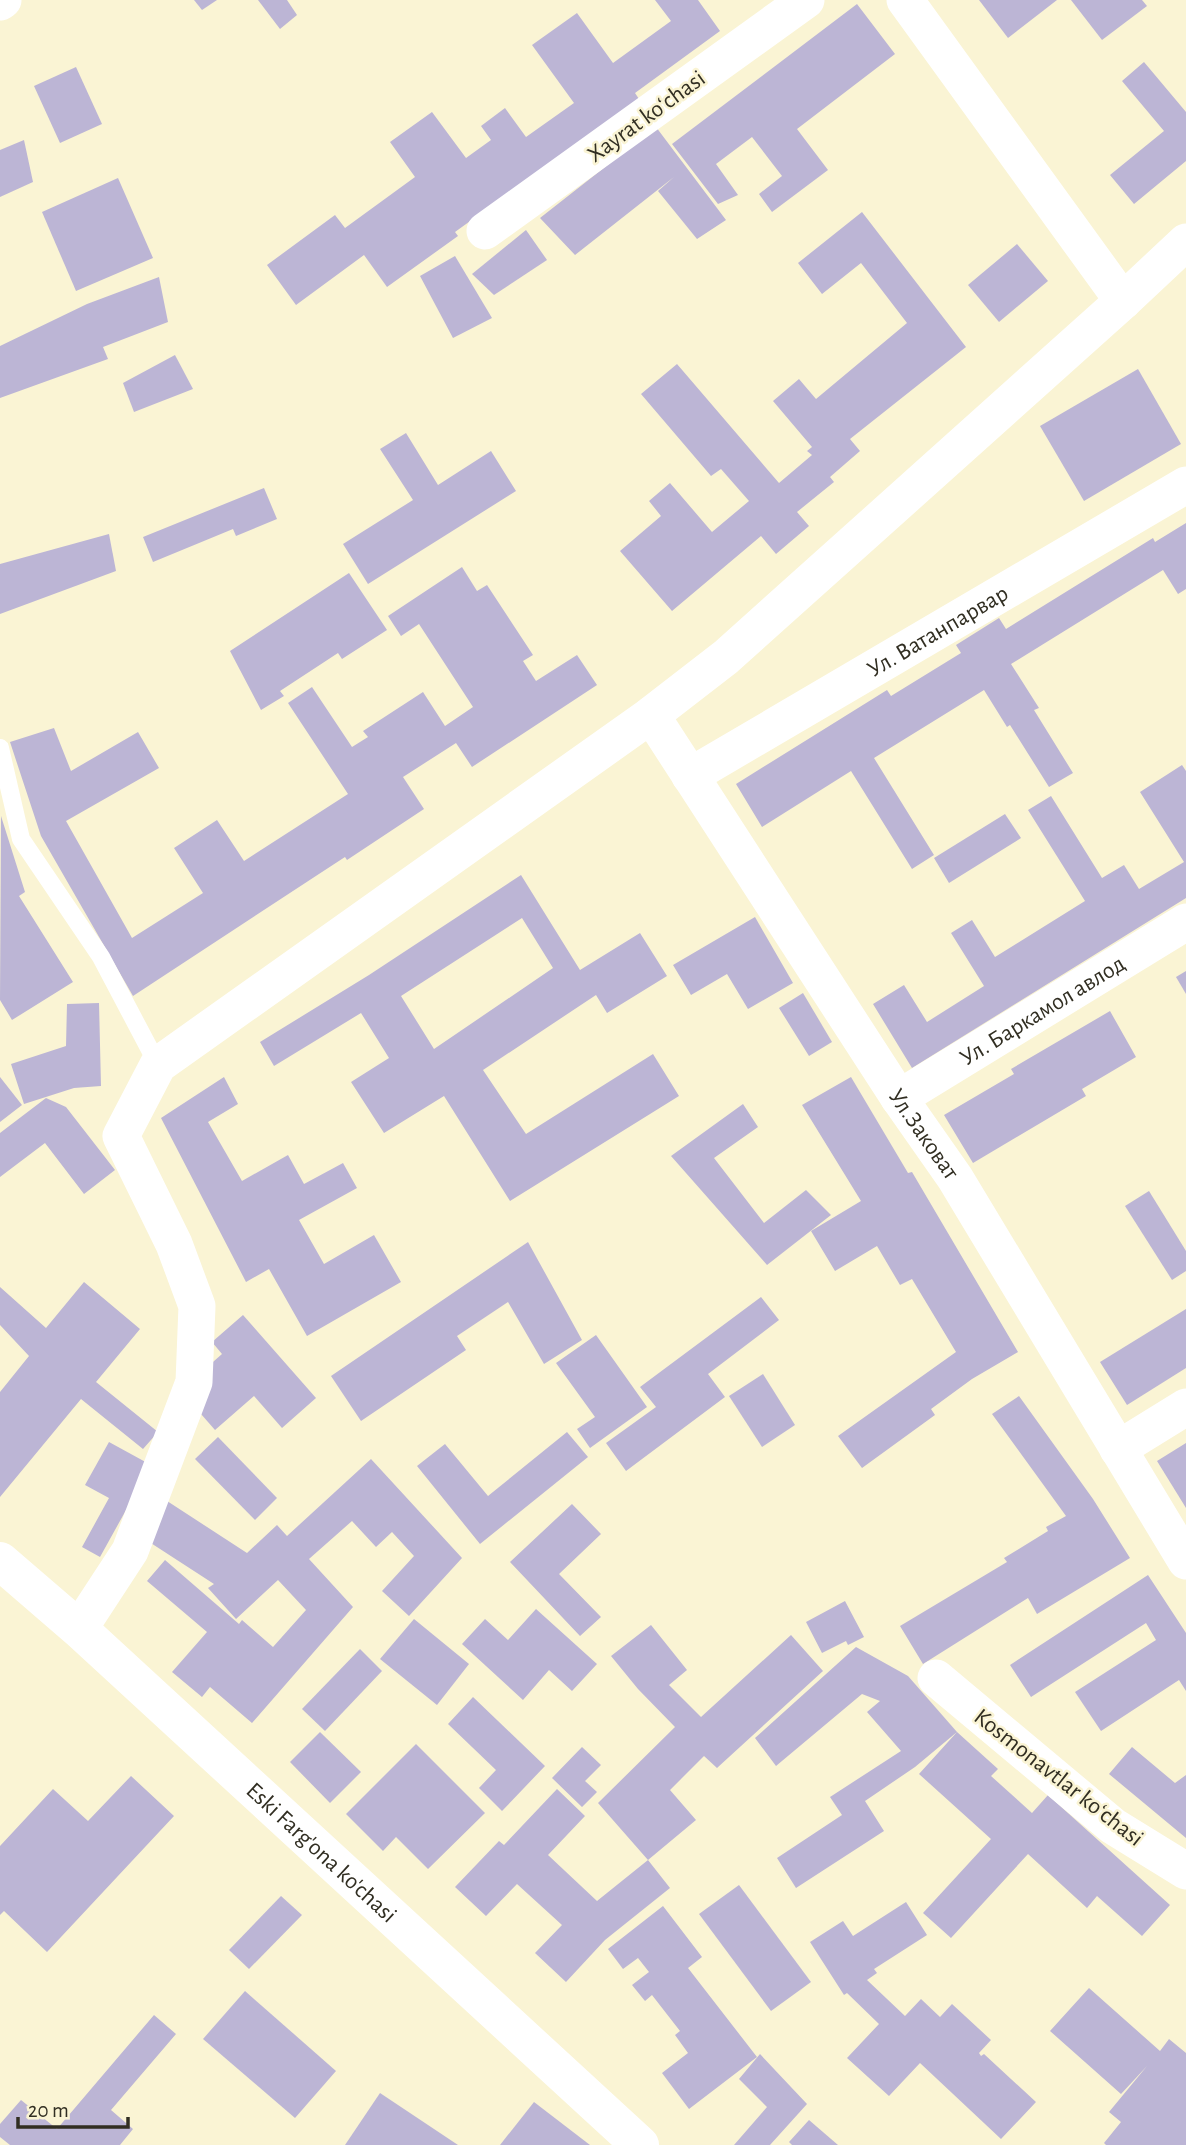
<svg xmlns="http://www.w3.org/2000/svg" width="1186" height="2145" font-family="'Alegreya Sans',sans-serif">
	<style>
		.building { fill: #bcb5d5; fill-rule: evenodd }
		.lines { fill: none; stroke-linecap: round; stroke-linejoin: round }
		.service { stroke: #fff; stroke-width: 18 }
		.minor { stroke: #fff; stroke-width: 37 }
		.secondary { stroke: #fff; stroke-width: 38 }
		.labels { text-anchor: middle; stroke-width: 5; stroke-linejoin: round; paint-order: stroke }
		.street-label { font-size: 24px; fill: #312e22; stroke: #faf4d4 }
	</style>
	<rect width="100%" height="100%" fill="#faf4d4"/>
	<g class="building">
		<polygon points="194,0 217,0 202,10"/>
		<polygon points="258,0 287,0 297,15 280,29"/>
		<polygon points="655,0 698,0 720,31 635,93 639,99 455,232 458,236 387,287 364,255 296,305 267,265 335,215 345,228 415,177 390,142 432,112 466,158 491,140 481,126 505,108 526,137 574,103 532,45 577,13 613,63 671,21"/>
		<polygon points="979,0 1057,0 1008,38"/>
		<polygon points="1071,0 1142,0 1147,6 1102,40"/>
		<polygon points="857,4 895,54 797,129 828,170 772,212 759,194 782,176 752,137 716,164 738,195 718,204 672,144"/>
		<polygon points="1144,62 1186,112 1186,161 1134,204 1110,175 1164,131 1122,81"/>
		<polygon points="76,67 102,124 60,143 34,86"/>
		<polygon points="656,127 726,220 697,239 658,191 674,177 575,255 540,218"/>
		<polygon points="24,140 33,182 0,197 0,150"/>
		<polygon points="118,178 153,258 76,291 42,212"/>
		<polygon points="862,212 966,347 850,439 860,451 830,477 834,482 797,512 809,526 776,554 761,536 672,611 620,551 661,516 649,501 670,483 712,532 749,501 721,469 711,476 641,394 677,364 779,483 812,455 807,451 812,447 773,401 799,379 816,399 907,323 861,263 822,294 798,263"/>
		<polygon points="526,230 547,260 494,295 472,274"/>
		<polygon points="1017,244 1048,281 999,322 968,285"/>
		<polygon points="455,256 492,318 453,338 420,276"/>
		<polygon points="159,277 168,322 103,347 108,359 0,398 0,346 87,304"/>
		<polygon points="175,355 193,389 134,412 123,383"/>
		<polygon points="1138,369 1181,444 1084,501 1040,426"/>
		<polygon points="406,433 438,485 491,451 516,491 368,584 343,544 413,500 380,449"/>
		<polygon points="264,488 277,519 236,536 233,529 153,562 143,537"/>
		<polygon points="1186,523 1186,589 1178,594 1163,570 1011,664 1039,708 1034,710 1073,773 1049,787 1010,725 1007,727 984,690 874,758 934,855 912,869 851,771 762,827 736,784 887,690 891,696 961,653 956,645 999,618 1006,629 1153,538 1155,542"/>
		<polygon points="109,534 116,571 0,614 0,564"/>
		<polygon points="462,567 477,591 487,585 533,655 523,661 536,681 577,655 597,685 472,767 456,743 403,777 424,809 347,860 345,857 322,872 133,996 41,836 10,742 54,728 71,771 138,732 159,768 66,821 132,938 203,893 174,848 217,820 244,861 348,794 288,703 312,687 352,747 368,737 363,731 423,692 445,726 473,707 419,624 401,636 388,616"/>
		<polygon points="349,573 387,630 342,659 338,653 280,691 284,696 261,710 230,651"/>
		<polygon points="1182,765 1186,771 1186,898 912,1068 873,1004 904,985 927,1022 984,986 951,933 972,920 995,957 1085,901 1028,810 1051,796 1102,878 1124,865 1139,889 1184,862 1140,792"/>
		<polygon points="1005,814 1021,838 949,883 934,858"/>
		<polygon points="1,816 25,892 19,896 73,982 12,1020 0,1000"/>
		<path d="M521 875 580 970 640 933 667 976 607 1013 596 995 483 1070 526 1134 653 1054 679 1096 510 1201 444 1096 384 1133 351 1082 389 1058 361 1013 274 1066 260 1042 369 975ZM522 918 553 968 434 1049 401 996Z"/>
		<polygon points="755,917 793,983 748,1009 727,974 691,995 673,965"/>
		<polygon points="1186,971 1186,994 1176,977"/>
		<polygon points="803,993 832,1042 809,1056 779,1008"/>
		<polygon points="99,1003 101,1086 74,1088 24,1104 11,1064 66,1046 67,1004"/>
		<polygon points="1110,1011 1136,1057 1082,1089 1086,1096 973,1163 944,1115 1014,1074 1011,1069"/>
		<polygon points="0,1077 22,1105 0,1122"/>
		<polygon points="224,1077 238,1104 208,1122 242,1181 288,1155 304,1184 343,1163 357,1188 299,1220 324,1264 374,1235 401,1282 307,1336 269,1269 246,1282 161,1118"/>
		<polygon points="851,1077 908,1173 912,1172 1018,1352 972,1379 931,1409 935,1415 862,1468 838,1436 956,1352 912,1279 900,1285 877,1246 835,1271 811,1231 861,1201 802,1105"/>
		<polygon points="46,1098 66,1107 115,1170 84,1194 45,1143 0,1177 0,1133"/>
		<polygon points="743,1104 758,1127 714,1158 764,1223 806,1190 831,1215 767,1265 671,1156"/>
		<polygon points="1149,1191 1186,1251 1186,1271 1172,1280 1125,1206"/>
		<polygon points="528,1242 582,1340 544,1364 508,1302 457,1336 466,1350 361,1421 331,1376"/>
		<polygon points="84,1282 140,1329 96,1382 158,1432 143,1449 81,1399 0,1497 0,1392 29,1356 0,1325 0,1287 46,1328"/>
		<polygon points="761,1297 779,1320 708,1374 725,1397 626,1471 606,1443 656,1407 640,1387"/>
		<polygon points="1186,1309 1186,1368 1127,1405 1100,1362"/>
		<polygon points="243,1315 316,1398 282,1428 254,1396 215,1430 194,1406 205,1369 222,1354 212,1342"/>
		<polygon points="596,1335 647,1407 590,1448 577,1429 595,1417 556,1363"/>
		<polygon points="763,1374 795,1425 762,1447 729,1396"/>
		<polygon points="1019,1396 1093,1499 1130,1558 1037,1614 1028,1598 923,1664 900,1626 1007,1562 1004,1558 1048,1531 1046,1527 1066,1516 992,1414"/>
		<polygon points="567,1432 588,1457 480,1544 417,1466 445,1444 488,1496"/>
		<polygon points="218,1437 277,1498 255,1520 195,1459"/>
		<polygon points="109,1442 151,1465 100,1557 82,1547 109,1498 85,1485"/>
		<polygon points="1186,1443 1186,1508 1157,1461"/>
		<polygon points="371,1459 462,1558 409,1616 382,1591 414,1556 392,1532 376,1547 352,1521 309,1559 353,1607 252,1723 210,1687 202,1697 172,1672 207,1632 147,1581 165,1560 239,1624 242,1620 273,1647 306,1610 278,1580 236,1619 208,1588 214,1584 140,1536 164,1499 247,1553 277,1525 287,1536"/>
		<polygon points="572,1504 601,1534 559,1574 601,1617 580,1636 510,1562"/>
		<polygon points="1148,1575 1186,1633 1186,1691 1179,1680 1101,1731 1075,1692 1156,1640 1146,1623 1031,1697 1010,1665"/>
		<polygon points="845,1601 864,1637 848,1645 846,1641 822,1653 806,1622"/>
		<polygon points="536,1609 597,1664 572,1691 549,1670 523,1700 462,1644 485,1619 508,1640"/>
		<polygon points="414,1619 469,1664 437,1705 380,1659"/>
		<polygon points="651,1625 687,1670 669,1685 701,1717 791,1635 823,1671 717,1768 704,1756 670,1790 696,1820 648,1860 670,1888 605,1940 566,1982 535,1953 562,1925 517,1884 486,1916 455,1887 499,1841 504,1845 557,1789 585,1816 548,1855 597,1901 648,1860 598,1803 675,1727 638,1689 611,1656"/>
		<polygon points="856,1647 908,1676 957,1732 998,1769 991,1776 1032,1813 1048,1795 1170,1905 1142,1936 1097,1896 1087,1908 1028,1854 951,1938 923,1913 991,1839 919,1774 957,1732 915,1767 865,1801 884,1831 796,1888 777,1858 842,1815 830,1797 901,1751 867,1712 880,1701 862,1694 776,1766 755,1738"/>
		<polygon points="360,1649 382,1671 325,1731 302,1709"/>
		<polygon points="473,1697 545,1766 502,1811 479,1788 496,1770 448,1724"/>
		<polygon points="320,1732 361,1772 330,1803 290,1762"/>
		<polygon points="416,1744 485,1813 428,1869 396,1837 383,1851 346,1814"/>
		<polygon points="582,1747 601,1765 585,1781 597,1792 582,1807 552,1778"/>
		<polygon points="1132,1747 1175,1783 1186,1775 1186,1838 1109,1774"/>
		<polygon points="131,1776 174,1816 47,1952 4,1911 0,1915 0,1846 53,1789 88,1821"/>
		<polygon points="739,1885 811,1982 771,2011 699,1914"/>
		<polygon points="281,1896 302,1915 249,1969 229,1950"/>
		<polygon points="906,1902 927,1935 874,1969 877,1973 867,1980 905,2016 921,1999 940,2017 952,2004 991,2040 979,2053 981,2056 984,2054 1036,2102 1001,2139 920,2063 889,2096 847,2058 879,2024 847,1993 844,1995 810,1942 843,1921 853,1936"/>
		<polygon points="663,1906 702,1957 688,1968 757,2057 689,2109 662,2073 688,2053 675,2035 680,2031 652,1995 645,2001 632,1985 649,1972 638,1958 623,1969 608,1949"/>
		<polygon points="1089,1988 1160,2051 1169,2039 1186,2053 1186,2145 1106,2145 1104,2143 1121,2122 1109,2112 1147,2066 1121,2094 1050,2031"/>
		<polygon points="245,1991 336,2071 295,2118 203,2039"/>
		<polygon points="154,2015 176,2034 111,2110 133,2129 120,2145 10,2145 0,2137 0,2124 21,2100 57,2129"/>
		<polygon points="760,2054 807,2104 770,2145 734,2145 767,2107 739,2079"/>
		<polygon points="380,2093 458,2145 345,2145"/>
		<polygon points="534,2102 590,2145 500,2145"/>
		<polygon points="809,2120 838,2145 792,2145 789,2142"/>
	</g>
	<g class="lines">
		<polyline class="service" points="0,748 21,839 101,957 158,1065"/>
		<g class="minor">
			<polyline points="905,0 1123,301"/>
			<polyline points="0,2 3,0"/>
			<polyline points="485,231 806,0"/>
			<path id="s1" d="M651 715 899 1098 955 1178 1186 1561"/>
			<path id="s2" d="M690 776 1186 485"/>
			<path id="s3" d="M899 1098 1186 922"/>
			<polyline points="1118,1449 1186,1407"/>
			<polyline points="79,1629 130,1551 194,1382 197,1306 174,1244 121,1136 158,1065 651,715 726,657 1123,301 1186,242"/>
			<polyline points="936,1678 1113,1826 1186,1871"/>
		</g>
		<path class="secondary" id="s4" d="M0 1561 79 1629 640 2145"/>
	</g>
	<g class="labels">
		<g class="street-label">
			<text transform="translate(646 116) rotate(-36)" y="8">Xayrat koʻchasi</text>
			<text dy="8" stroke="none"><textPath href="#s2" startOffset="287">Ул. Ватанпарвар</textPath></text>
			<text dy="8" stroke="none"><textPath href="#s3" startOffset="168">Ул. Баркамол авлод</textPath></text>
			<text dy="8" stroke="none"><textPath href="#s1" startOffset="500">Ул.Заковат</textPath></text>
			<text transform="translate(1059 1777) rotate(38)" y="8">Kosmonavtlar koʻchasi</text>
			<text dy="8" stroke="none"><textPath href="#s4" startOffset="434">Eski Farg'ona ko'chasi</textPath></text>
		</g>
	</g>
	<path d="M18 2117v10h110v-10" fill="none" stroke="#312e22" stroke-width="3.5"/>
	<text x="28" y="2117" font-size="21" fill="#312e22" stroke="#faf4d4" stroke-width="5" paint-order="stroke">20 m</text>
</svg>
